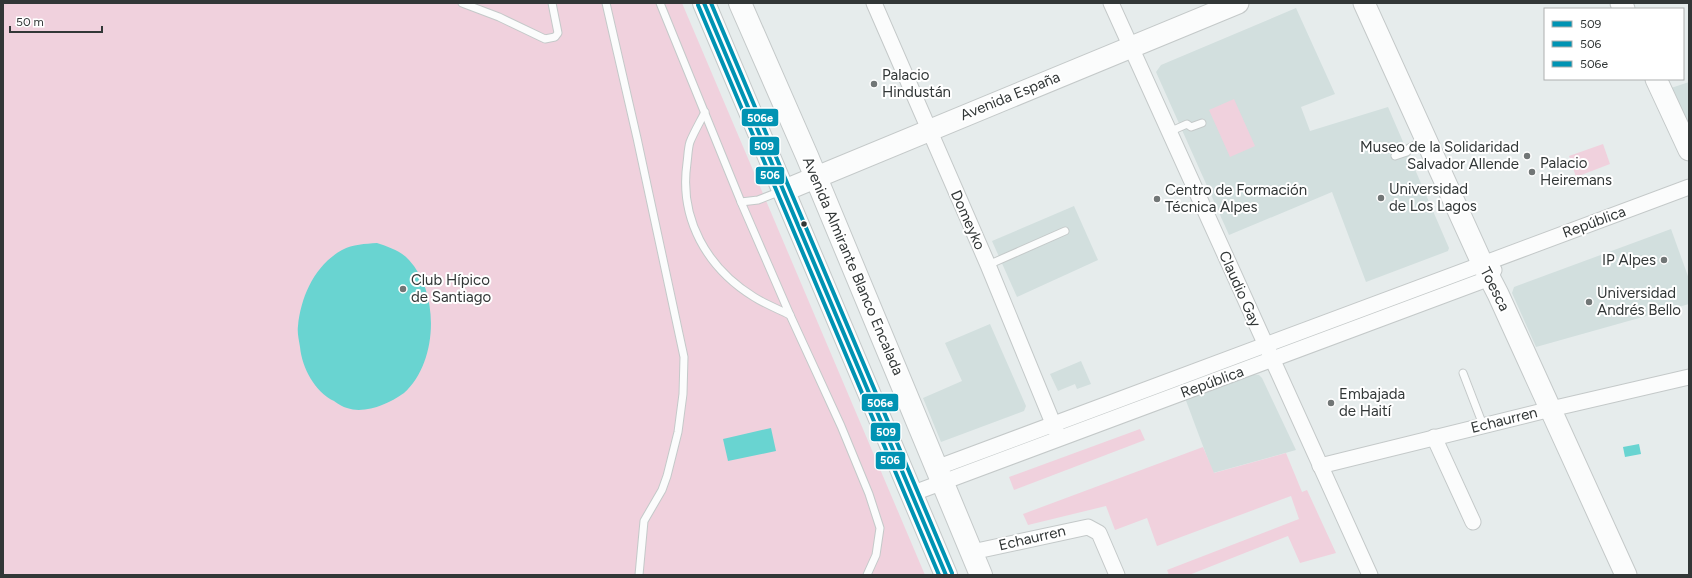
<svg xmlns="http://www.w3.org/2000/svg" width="1692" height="578" font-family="Figtree,sans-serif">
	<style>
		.built { fill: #d2dfde }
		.green { fill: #f0d1dd }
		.water { fill: #69d4d1 }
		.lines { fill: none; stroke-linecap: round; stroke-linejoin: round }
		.lane-casing { stroke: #c4c9c9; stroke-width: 9 }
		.street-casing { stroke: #c4c9c9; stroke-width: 17 }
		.secondary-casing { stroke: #c4c9c9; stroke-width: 23 }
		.primary-casing { stroke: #c4c9c9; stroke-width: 24 }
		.lane { stroke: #fbfcfc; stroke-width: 7 }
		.street { stroke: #fbfcfc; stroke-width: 15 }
		.secondary { stroke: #fbfcfc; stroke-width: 21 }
		.primary { stroke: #fbfcfc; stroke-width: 22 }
		.bus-1-casing { stroke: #fff; stroke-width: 7 }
		.bus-2-casing { stroke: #fff; stroke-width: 7 }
		.bus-3-casing { stroke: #fff; stroke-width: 7 }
		.bus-1 { stroke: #0093b3; stroke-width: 4 }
		.bus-2 { stroke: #0093b3; stroke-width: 4 }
		.bus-3 { stroke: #0093b3; stroke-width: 4 }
		.poi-dot { fill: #717676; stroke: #fff; stroke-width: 1.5 }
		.bus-dot { fill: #323737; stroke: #fff; stroke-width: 1.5 }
		.labels { text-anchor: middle; stroke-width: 4; stroke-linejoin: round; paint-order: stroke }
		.poi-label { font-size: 15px; fill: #323737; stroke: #fff; text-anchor: start }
		.street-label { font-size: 15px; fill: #323737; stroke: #fff }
		.line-badge { stroke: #fff; stroke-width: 1.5 }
		.badge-label { font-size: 11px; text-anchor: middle; font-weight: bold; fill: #fff }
	</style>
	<rect width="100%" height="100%" fill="#e6ecec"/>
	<g class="built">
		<polygon points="1296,8 1335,94 1301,107 1310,131 1388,107 1449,248 1448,251 1366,282 1332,192 1229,235 1156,72 1161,65"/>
		<polygon points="1689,82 1689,124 1671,88"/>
		<polygon points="1074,206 1098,260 1017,297 992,241"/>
		<polygon points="1671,229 1689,279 1689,304 1536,347 1512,293 1514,287"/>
		<polygon points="990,324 1026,406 1024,411 941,442 923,398 962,381 945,343"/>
		<polygon points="1081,361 1091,384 1077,389 1075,384 1058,391 1050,374"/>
		<polygon points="1249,374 1259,375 1262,378 1296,450 1213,473 1185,398"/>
	</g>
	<g class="green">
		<polygon points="3,3 682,3 925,575 3,575"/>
		<polygon points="1234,99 1255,146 1230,157 1209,110"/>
		<polygon points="1603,144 1610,164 1576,177 1569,156"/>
		<polygon points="1140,429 1145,440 1014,490 1009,477"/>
		<polygon points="1203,447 1214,473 1286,453 1302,492 1307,490 1336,553 1300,563 1288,536 1189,575 1169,575 1167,570 1299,519 1291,496 1157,546 1147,518 1115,530 1106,506 1028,525 1023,514"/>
	</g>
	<g class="water">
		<path d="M377 243C389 247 401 251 409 260 440 293 438 363 404 393 397 398 390 402 382 405 372 409 358 412 347 408 343 407 338 404 334 401 315 392 302 368 300 347 299 340 297 333 298 326 301 296 315 265 342 250 353 244 365 244 377 243Z"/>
		<polygon points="771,428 776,451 728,461 723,439"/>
		<polygon points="1639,444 1641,454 1625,457 1623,447"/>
	</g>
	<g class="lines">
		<defs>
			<g id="lane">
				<polyline points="462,3 499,17 545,39 555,37 558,33 552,3"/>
				<polyline points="606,3 637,138 684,357 683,394 678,432 667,476 662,490 644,521 639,575"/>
				<polyline points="660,3 741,202 790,315 841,426 869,494 880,528 876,555 867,575"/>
				<path d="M705 112C700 122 694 132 690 142 688 148 688 156 687 163 679 219 707 268 754 297 765 304 778 309 790 315"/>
				<polyline points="1169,132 1187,124 1191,127 1202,123"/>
				<polyline points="1395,156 1407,152 1409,148 1425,140"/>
				<polyline points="741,202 758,200 781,191"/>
				<polyline points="988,265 1065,231"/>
				<polyline points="1463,373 1483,425"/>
			</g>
			<g id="street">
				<polyline points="874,3 988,265 1057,433"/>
				<polyline points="1111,3 1370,575"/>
				<polyline points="1434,437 1473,522"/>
				<polyline points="1320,466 1551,409 1689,377"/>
				<polyline points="936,468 1689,187"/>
				<polyline points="911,494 1490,278 1494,270"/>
				<polyline points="972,552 1088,527 1099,533 1117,575"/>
			</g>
			<g id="secondary">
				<polyline points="1364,3 1482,263 1498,294 1626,575"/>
				<polyline points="1621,3 1624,9"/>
				<polyline points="1656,79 1689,150"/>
				<polyline points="783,191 1238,3"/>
			</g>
			<g id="primary">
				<polyline points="704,3 946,575"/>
				<polyline points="740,3 807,156 981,575"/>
			</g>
		</defs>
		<use href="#lane" class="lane-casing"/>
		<use href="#street" class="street-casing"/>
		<use href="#secondary" class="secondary-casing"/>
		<use href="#primary" class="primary-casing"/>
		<use href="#lane" class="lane"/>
		<use href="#street" class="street"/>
		<use href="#secondary" class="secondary"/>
		<use href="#primary" class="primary"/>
		<defs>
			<polyline id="bus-1" points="704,3 946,575"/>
			<polyline id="bus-2" points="698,5 939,575"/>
			<polyline id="bus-3" points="711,3 952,573"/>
		</defs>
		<use href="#bus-1" class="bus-1-casing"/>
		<use href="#bus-2" class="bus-2-casing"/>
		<use href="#bus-3" class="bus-3-casing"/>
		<use href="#bus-1" class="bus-1"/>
		<use href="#bus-2" class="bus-2"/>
		<use href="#bus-3" class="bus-3"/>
	</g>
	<g class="poi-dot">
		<circle cx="874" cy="84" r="4"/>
		<circle cx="1527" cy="156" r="4"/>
		<circle cx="1532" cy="172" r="4"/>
		<circle cx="1381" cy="198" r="4"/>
		<circle cx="1157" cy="199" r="4"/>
		<circle cx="1664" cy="260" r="4"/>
		<circle cx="403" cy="289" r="4"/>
		<circle cx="1589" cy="302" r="4"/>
		<circle cx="1331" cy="403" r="4"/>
	</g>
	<circle class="bus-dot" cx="804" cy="224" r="3.5"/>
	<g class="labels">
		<g class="poi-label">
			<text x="882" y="80">Palacio<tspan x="882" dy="17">Hindustán</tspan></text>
			<text x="1519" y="152" text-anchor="end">Museo de la Solidaridad<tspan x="1519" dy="17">Salvador Allende</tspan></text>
			<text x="1540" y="168">Palacio<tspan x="1540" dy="17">Heiremans</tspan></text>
			<text x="1389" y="194">Universidad<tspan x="1389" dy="17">de Los Lagos</tspan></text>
			<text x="1165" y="195">Centro de Formación<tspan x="1165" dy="17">Técnica Alpes</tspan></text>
			<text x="1656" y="265" text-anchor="end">IP Alpes</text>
			<text x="411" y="285">Club Hípico<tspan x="411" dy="17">de Santiago</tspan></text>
			<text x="1597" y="298">Universidad<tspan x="1597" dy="17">Andrés Bello</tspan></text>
			<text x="1339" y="399">Embajada<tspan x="1339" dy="17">de Haití</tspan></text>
		</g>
		<g class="street-label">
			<text transform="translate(1010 96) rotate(-22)" y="5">Avenida España</text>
			<text transform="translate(968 220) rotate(66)" y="5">Domeyko</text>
			<text transform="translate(1594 222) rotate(-20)" y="5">República</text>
			<text transform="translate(853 266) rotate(67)" y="5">Avenida Almirante Blanco Encalada</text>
			<text transform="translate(1240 289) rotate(66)" y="5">Claudio Gay</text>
			<text transform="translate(1495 289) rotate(63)" y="5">Toesca</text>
			<text transform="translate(1212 382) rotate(-20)" y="5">República</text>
			<text transform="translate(1504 420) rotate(-14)" y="5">Echaurren</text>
			<text transform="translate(1032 538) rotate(-13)" y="5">Echaurren</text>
		</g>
	</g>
	<g class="line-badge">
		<rect x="741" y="108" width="38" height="19" rx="4" fill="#0093b3"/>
		<rect x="749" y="136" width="31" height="20" rx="4" fill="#0093b3"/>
		<rect x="755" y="166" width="30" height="19" rx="4" fill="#0093b3"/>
		<rect x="861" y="393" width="38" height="19" rx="4" fill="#0093b3"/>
		<rect x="870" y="422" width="31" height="20" rx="4" fill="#0093b3"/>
		<rect x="875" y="451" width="31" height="19" rx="4" fill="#0093b3"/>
	</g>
	<g class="badge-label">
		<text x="760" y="122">506e</text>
		<text x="764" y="150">509</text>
		<text x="770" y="179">506</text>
		<text x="880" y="407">506e</text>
		<text x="886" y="436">509</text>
		<text x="890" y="464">506</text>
	</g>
	<rect width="1692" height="578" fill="none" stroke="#323737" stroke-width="8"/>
	<rect x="1544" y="8" width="140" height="72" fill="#ffffff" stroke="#adafaf"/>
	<rect x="1552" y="21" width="20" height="6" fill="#0093b3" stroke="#adafaf"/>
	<text x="1580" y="28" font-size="12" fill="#323737">509</text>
	<rect x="1552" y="41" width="20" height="6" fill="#0093b3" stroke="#adafaf"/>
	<text x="1580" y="48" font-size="12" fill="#323737">506</text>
	<rect x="1552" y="61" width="20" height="6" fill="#0093b3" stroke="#adafaf"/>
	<text x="1580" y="68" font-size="12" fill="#323737">506e</text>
	<path d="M10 26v6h92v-6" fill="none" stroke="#323737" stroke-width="2"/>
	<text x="16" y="26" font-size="12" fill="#323737" stroke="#ffffff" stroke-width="3" paint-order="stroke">50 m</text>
</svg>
